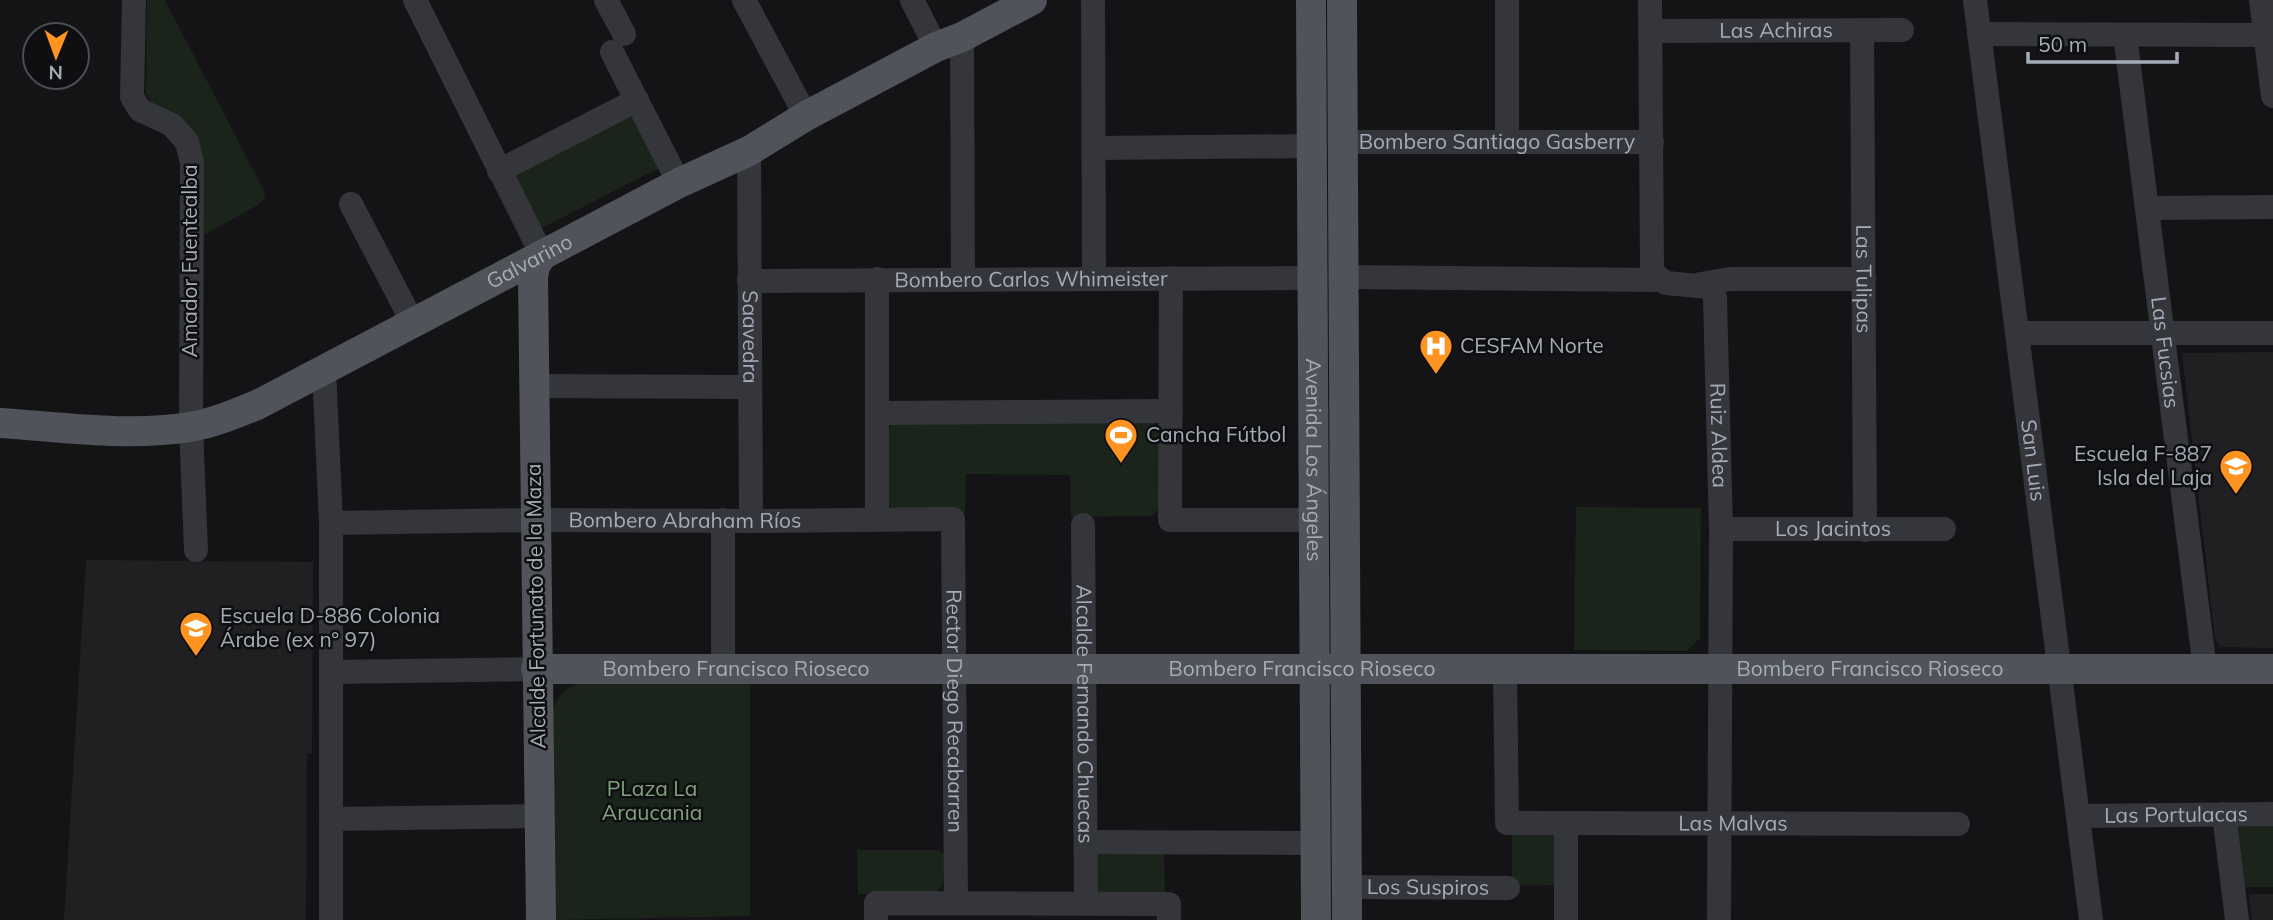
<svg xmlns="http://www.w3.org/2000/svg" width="2273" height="920" font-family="Mulish,sans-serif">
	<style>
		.built { fill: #202023 }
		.green { fill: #1b241b }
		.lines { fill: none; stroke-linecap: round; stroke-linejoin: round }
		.minor { stroke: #34363b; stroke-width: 24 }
		.major { stroke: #50545a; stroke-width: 30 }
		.labels { text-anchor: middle; stroke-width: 5; stroke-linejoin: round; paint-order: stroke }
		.street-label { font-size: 21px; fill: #a4adb7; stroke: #0f0f11 }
		.poi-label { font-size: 21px; fill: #a4adb7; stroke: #0f0f11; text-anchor: start }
		.park-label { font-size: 21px; fill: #7ea47a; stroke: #0f0f11 }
	</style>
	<rect width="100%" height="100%" fill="#141416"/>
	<g class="built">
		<polygon points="2273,352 2273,648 2221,647 2215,639 2182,353"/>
		<polygon points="86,560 313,562 312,753 307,754 306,920 64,920"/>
		<polygon points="2249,894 2273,894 2273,920 2252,920"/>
	</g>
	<g class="green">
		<polygon points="147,0 165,0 265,193 264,199 258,205 199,238 199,155 152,104 146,93"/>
		<polygon points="633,115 659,168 540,229 513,175"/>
		<polygon points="1150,417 1160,430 1161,507 1151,516 1071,517 1070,475 966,474 965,513 898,514 887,503 887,431 894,419"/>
		<polygon points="1576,507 1701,508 1700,638 1687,651 1574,650"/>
		<path d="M582 682H750V916L552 920 553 709C560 693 566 687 582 682Z"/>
		<polygon points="2236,825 2273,825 2273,887 2243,887"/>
		<polygon points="1512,828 1560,828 1560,885 1512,886"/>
		<path d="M857 850H939L945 856C945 871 946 884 935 894H858Z"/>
		<polygon points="1097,850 1164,850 1165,893 1097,894"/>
	</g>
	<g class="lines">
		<g class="minor">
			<polyline points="134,0 132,97 140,110 172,125 187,142 192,163 191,427 196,550"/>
			<polyline points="415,0 542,255"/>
			<polyline points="606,0 624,34"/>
			<polyline points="744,0 806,116"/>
			<polyline points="912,0 936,47"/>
			<polyline points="1093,0 1094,278"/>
			<polyline points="1507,0 1507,141"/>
			<path id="s1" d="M1650 0 1652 268 1655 275 1666 283 1709 287 1714 292 1715 299 1721 529 1719 920"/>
			<path id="s2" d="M1975 0 2091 920"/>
			<polyline points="2261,0 2273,96"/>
			<path id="s3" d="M1650 31 1902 30"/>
			<path id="s4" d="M1862 31 1865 530"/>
			<polyline points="1979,34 2265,35"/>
			<path id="s5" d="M2125 35 2205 669"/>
			<polyline points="962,37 963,279"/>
			<polyline points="612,52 679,183"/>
			<path id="s6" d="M1343 142H1652"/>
			<polyline points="1094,148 1313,146"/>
			<path id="s7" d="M749 151 751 521"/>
			<polyline points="499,171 637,100"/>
			<polyline points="351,204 413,323"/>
			<polyline points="2148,208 2273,207"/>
			<polyline points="1344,277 1660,280"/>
			<polyline points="1171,278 1170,520 1313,520"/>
			<path id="s8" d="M749 281 1312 278"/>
			<polyline points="1701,284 1730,279 1864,279"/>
			<polyline points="2017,333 2273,333"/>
			<polyline points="324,369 331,523 331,920"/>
			<polyline points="534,386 750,387"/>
			<polyline points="877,413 1171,411"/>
			<polyline points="877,519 877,279"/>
			<polyline points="723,520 723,669"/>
			<path id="s9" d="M331 523 535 520 751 521 953 519 956 903"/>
			<path id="s10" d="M1083 525 1086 903"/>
			<path id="s11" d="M1721 529H1944"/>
			<path id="s12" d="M1505 669 1507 823 1958 824"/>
			<polyline points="331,672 536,669"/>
			<polyline points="2224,814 2237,920"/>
			<path id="s13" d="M2078 816 2273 814"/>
			<polyline points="331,819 539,816"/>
			<polyline points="1566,823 1566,920"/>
			<polyline points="1086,842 1316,843"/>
			<path id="s14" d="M1346 887 1508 888"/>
			<polyline points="876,920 876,903 1169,904 1169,920"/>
		</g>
		<g class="major">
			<path id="s15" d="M1311 0 1316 920"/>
			<polyline points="1342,0 1347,920"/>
			<path id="s16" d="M0 423C62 427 128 437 190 427 213 423 235 414 257 405L679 183 749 151 806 116 936 47 962 37 1032 0"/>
			<path id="s17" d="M536 669H2273"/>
			<polyline points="541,920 533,277 535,266 542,255"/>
		</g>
	</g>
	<defs>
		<symbol id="hospital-pin" viewBox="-11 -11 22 30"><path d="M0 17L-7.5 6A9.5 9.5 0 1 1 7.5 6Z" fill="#ff9322" stroke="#0f0f11"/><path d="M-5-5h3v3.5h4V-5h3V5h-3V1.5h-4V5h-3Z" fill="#fff"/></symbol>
		<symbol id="stadium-pin" viewBox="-11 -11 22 30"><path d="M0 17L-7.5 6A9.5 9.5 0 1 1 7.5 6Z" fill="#ff9322" stroke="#0f0f11"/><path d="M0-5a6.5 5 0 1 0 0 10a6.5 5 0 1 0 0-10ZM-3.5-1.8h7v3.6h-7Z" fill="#fff"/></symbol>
		<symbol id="school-pin" viewBox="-11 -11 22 30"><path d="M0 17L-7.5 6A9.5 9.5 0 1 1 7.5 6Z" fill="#ff9322" stroke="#0f0f11"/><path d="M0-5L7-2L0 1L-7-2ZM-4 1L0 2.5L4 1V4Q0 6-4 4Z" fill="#fff"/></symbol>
	</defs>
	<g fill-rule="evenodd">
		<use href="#hospital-pin" x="1417" y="327" width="38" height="52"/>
		<use href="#stadium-pin" x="1102" y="416" width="38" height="52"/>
		<use href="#school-pin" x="2217" y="447" width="38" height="52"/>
		<use href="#school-pin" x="177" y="609" width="38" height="52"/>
	</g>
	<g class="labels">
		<g class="street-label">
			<text dy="7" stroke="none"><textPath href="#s3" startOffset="126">Las Achiras</textPath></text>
			<text dy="7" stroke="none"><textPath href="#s6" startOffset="154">Bombero Santiago Gasberry</textPath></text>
			<text transform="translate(190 261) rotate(-90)" y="7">Amador Fuentealba</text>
			<text dy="7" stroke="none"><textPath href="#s16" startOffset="569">Galvarino</textPath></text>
			<text dy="7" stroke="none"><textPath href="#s8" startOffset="282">Bombero Carlos Whimeister</textPath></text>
			<text dy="7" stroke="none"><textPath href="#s4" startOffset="248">Las Tulipas</textPath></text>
			<text dy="7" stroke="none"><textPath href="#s7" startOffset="186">Saavedra</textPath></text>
			<text dy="7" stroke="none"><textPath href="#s5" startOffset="320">Las Fucsias</textPath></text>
			<text dy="7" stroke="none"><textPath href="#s1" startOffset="483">Ruiz Aldea</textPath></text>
			<text dy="7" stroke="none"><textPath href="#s15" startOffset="460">Avenida Los Ángeles</textPath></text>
			<text dy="7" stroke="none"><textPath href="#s2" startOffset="464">San Luis</textPath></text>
			<text dy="7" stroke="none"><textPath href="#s9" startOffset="354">Bombero Abraham Ríos</textPath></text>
			<text dy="7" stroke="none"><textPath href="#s11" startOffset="112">Los Jacintos</textPath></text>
			<text transform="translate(536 606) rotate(-91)" y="7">Alcalde Fortunato de la Maza</text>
			<text dy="7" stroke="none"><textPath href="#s17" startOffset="200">Bombero Francisco Rioseco</textPath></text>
			<text dy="7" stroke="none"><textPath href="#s17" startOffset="766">Bombero Francisco Rioseco</textPath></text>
			<text dy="7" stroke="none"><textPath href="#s17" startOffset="1334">Bombero Francisco Rioseco</textPath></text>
			<text dy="7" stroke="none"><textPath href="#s9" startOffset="814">Rector Diego Recabarren</textPath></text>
			<text dy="7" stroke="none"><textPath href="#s10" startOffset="189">Alcalde Fernando Chuecas</textPath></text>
			<text dy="7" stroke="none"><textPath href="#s13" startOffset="98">Las Portulacas</textPath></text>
			<text dy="7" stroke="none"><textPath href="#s12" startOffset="380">Las Malvas</textPath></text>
			<text dy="7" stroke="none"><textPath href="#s14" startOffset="82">Los Suspiros</textPath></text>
		</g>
		<g class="poi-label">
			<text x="1460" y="353">CESFAM Norte</text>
			<text x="1146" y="442">Cancha Fútbol</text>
			<text x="2212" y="461" text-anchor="end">Escuela F-887<tspan x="2212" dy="24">Isla del Laja</tspan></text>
			<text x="220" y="623">Escuela D-886 Colonia<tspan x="220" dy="24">Árabe (ex n° 97)</tspan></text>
		</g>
		<g class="park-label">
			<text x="652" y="796">PLaza La<tspan x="652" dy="24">Araucania</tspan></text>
		</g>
	</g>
	<g transform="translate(56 56) rotate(181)"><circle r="33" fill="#0f0f11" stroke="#4b4e53" stroke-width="2"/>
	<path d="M0-5L12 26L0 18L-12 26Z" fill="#ff9322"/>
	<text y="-10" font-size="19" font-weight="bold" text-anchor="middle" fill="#a4adb7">N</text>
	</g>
	<path d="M2028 52v10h149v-10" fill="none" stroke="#a4adb7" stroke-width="3.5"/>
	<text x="2038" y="52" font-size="21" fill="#a4adb7" stroke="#0f0f11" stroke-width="5" paint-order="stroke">50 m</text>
</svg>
